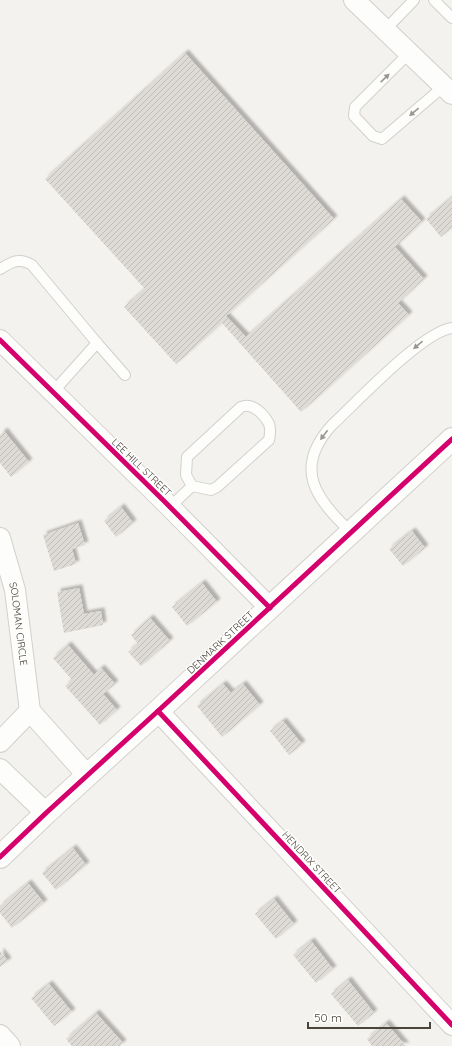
<svg xmlns="http://www.w3.org/2000/svg" width="452" height="1046" font-family="Quicksand,sans-serif">
	<style>
		.building { fill: url(#building-hatch); filter: url(#shadow) }
		.lines { fill: none; stroke-linecap: round; stroke-linejoin: round }
		.service-casing { stroke: #d2d0cb; stroke-width: 12 }
		.minor-casing { stroke: #d2d0cb; stroke-width: 22 }
		.tertiary-casing { stroke: #d2d0cb; stroke-width: 24 }
		.service { stroke: #fdfdfc; stroke-width: 10 }
		.minor { stroke: #fdfdfc; stroke-width: 20 }
		.tertiary { stroke: #fdfdfc; stroke-width: 22 }
		.cycleway-casing { stroke: #fff; stroke-width: 8 }
		.cycleway { stroke: #d6006c; stroke-width: 5 }
		.oneway { fill: #9b9791 }
		.labels { text-anchor: middle; stroke-width: 3; stroke-linejoin: round; paint-order: stroke }
		.street-label { font-size: 10px; fill: #4b4439; stroke: #fff }
	</style>
	<defs>
		<pattern id="building-hatch" width="6" height="6" patternUnits="userSpaceOnUse"><rect width="6" height="6" fill="#dedbd6"/><path d="M-1 1l2-2M0 6l6-6M5 7l2-2" fill="none" stroke="#c0bdb8"/></pattern>
		<filter id="shadow"><feDropShadow dx="3.5" dy="-3.5" stdDeviation="1" flood-color="#0004"/></filter>
	</defs>
	<rect width="100%" height="100%" fill="#f4f2ee"/>
	<g class="building">
		<polygon points="185,53 334,219 226,316 246,337 401,199 422,222 395,247 424,279 398,303 409,315 301,412 222,323 176,364 124,307 145,289 45,179"/>
		<polygon points="452,197 452,227 441,237 426,219"/>
		<polygon points="4,431 29,462 11,477 0,463 0,435"/>
		<polygon points="121,507 133,523 116,537 104,521"/>
		<polygon points="78,523 85,545 72,549 76,564 54,571 43,535"/>
		<polygon points="412,531 425,548 403,566 389,549"/>
		<polygon points="202,583 217,602 187,626 172,607"/>
		<polygon points="79,588 84,614 101,611 103,625 64,633 57,592"/>
		<polygon points="150,618 170,641 141,666 128,652 138,644 131,635"/>
		<polygon points="68,645 94,675 101,668 115,684 103,694 117,710 100,725 65,686 72,680 53,658"/>
		<polygon points="223,684 231,693 243,684 260,705 222,737 197,706"/>
		<polygon points="283,721 302,744 289,755 270,731"/>
		<polygon points="73,848 86,865 56,890 42,873"/>
		<polygon points="28,883 44,903 12,928 0,913 0,906"/>
		<polygon points="274,899 294,924 276,939 255,914"/>
		<polygon points="311,941 333,969 316,983 293,955"/>
		<polygon points="0,951 8,961 0,967"/>
		<polygon points="348,980 374,1013 358,1026 331,994"/>
		<polygon points="49,984 72,1012 54,1026 31,998"/>
		<polygon points="96,1013 123,1043 120,1046 72,1046 66,1039"/>
		<polygon points="386,1023 406,1046 372,1046 367,1039"/>
	</g>
	<g class="lines">
		<defs>
			<g id="service">
				<polyline points="434,0 452,18"/>
				<polyline points="385,30 414,0"/>
				<polyline points="409,53 355,107 354,116 373,136 382,139 444,86"/>
				<path d="M0 269C12 262 19 257 32 265L97 343 53 392"/>
				<polyline points="97,343 125,375"/>
				<path d="M170 507 192 486 211 490 217 487 269 440C270 435 271 429 269 424 264 414 252 402 241 407L187 457 186 475 192 486"/>
				<path d="M351 532C315 499 293 468 332 425 357 402 422 332 452 328"/>
			</g>
			<g id="minor">
				<polyline points="354,0 452,94"/>
				<polyline points="0,340 165,502 270,608"/>
				<path id="s1" d="M0 538 15 590 30 711 87 775"/>
				<polyline points="158,711 452,1025"/>
				<polyline points="0,742 30,711"/>
				<polyline points="0,769 46,813"/>
				<polyline points="0,1035 10,1046"/>
			</g>
			<polyline id="tertiary" points="0,857 46,813 158,711 452,439"/>
		</defs>
		<use href="#service" class="service-casing"/>
		<use href="#minor" class="minor-casing"/>
		<use href="#tertiary" class="tertiary-casing"/>
		<use href="#service" class="service"/>
		<use href="#minor" class="minor"/>
		<use href="#tertiary" class="tertiary"/>
		<defs>
			<g id="cycleway">
				<polyline points="0,340 165,502 270,608"/>
				<polyline points="158,711 452,1025"/>
				<polyline points="0,857 46,813 158,711 452,439"/>
			</g>
		</defs>
		<use href="#cycleway" class="cycleway-casing"/>
		<use href="#cycleway" class="cycleway"/>
	</g>
	<defs><path id="oneway-solid" d="M-6-.8H1V-3.2L6.5 0L1 3.2V.8H-6Z"/></defs>
	<g class="oneway">
		<use href="#oneway-solid" transform="translate(385 78) rotate(-44)"/>
		<use href="#oneway-solid" transform="translate(414 112) rotate(140)"/>
		<use href="#oneway-solid" transform="translate(418 345) rotate(140)"/>
		<use href="#oneway-solid" transform="translate(324 435) rotate(127)"/>
	</g>
	<g class="labels">
		<g class="street-label">
			<text transform="translate(142 467) rotate(44)" y="4">LEE HILL STREET</text>
			<text dy="4" stroke="none"><textPath href="#s1" startOffset="88">SOLOMAN CIRCLE</textPath></text>
			<text transform="translate(220 642) rotate(-43)" y="4">DENMARK STREET</text>
			<text transform="translate(312 862) rotate(47)" y="4">HENDRIX STREET</text>
		</g>
	</g>
	<path d="M308 1022v6h122v-6" fill="none" stroke="#4b4439" stroke-width="2"/>
	<text x="314" y="1022" font-size="12" fill="#4b4439" stroke="#ffffff" stroke-width="3" paint-order="stroke">50 m</text>
</svg>
